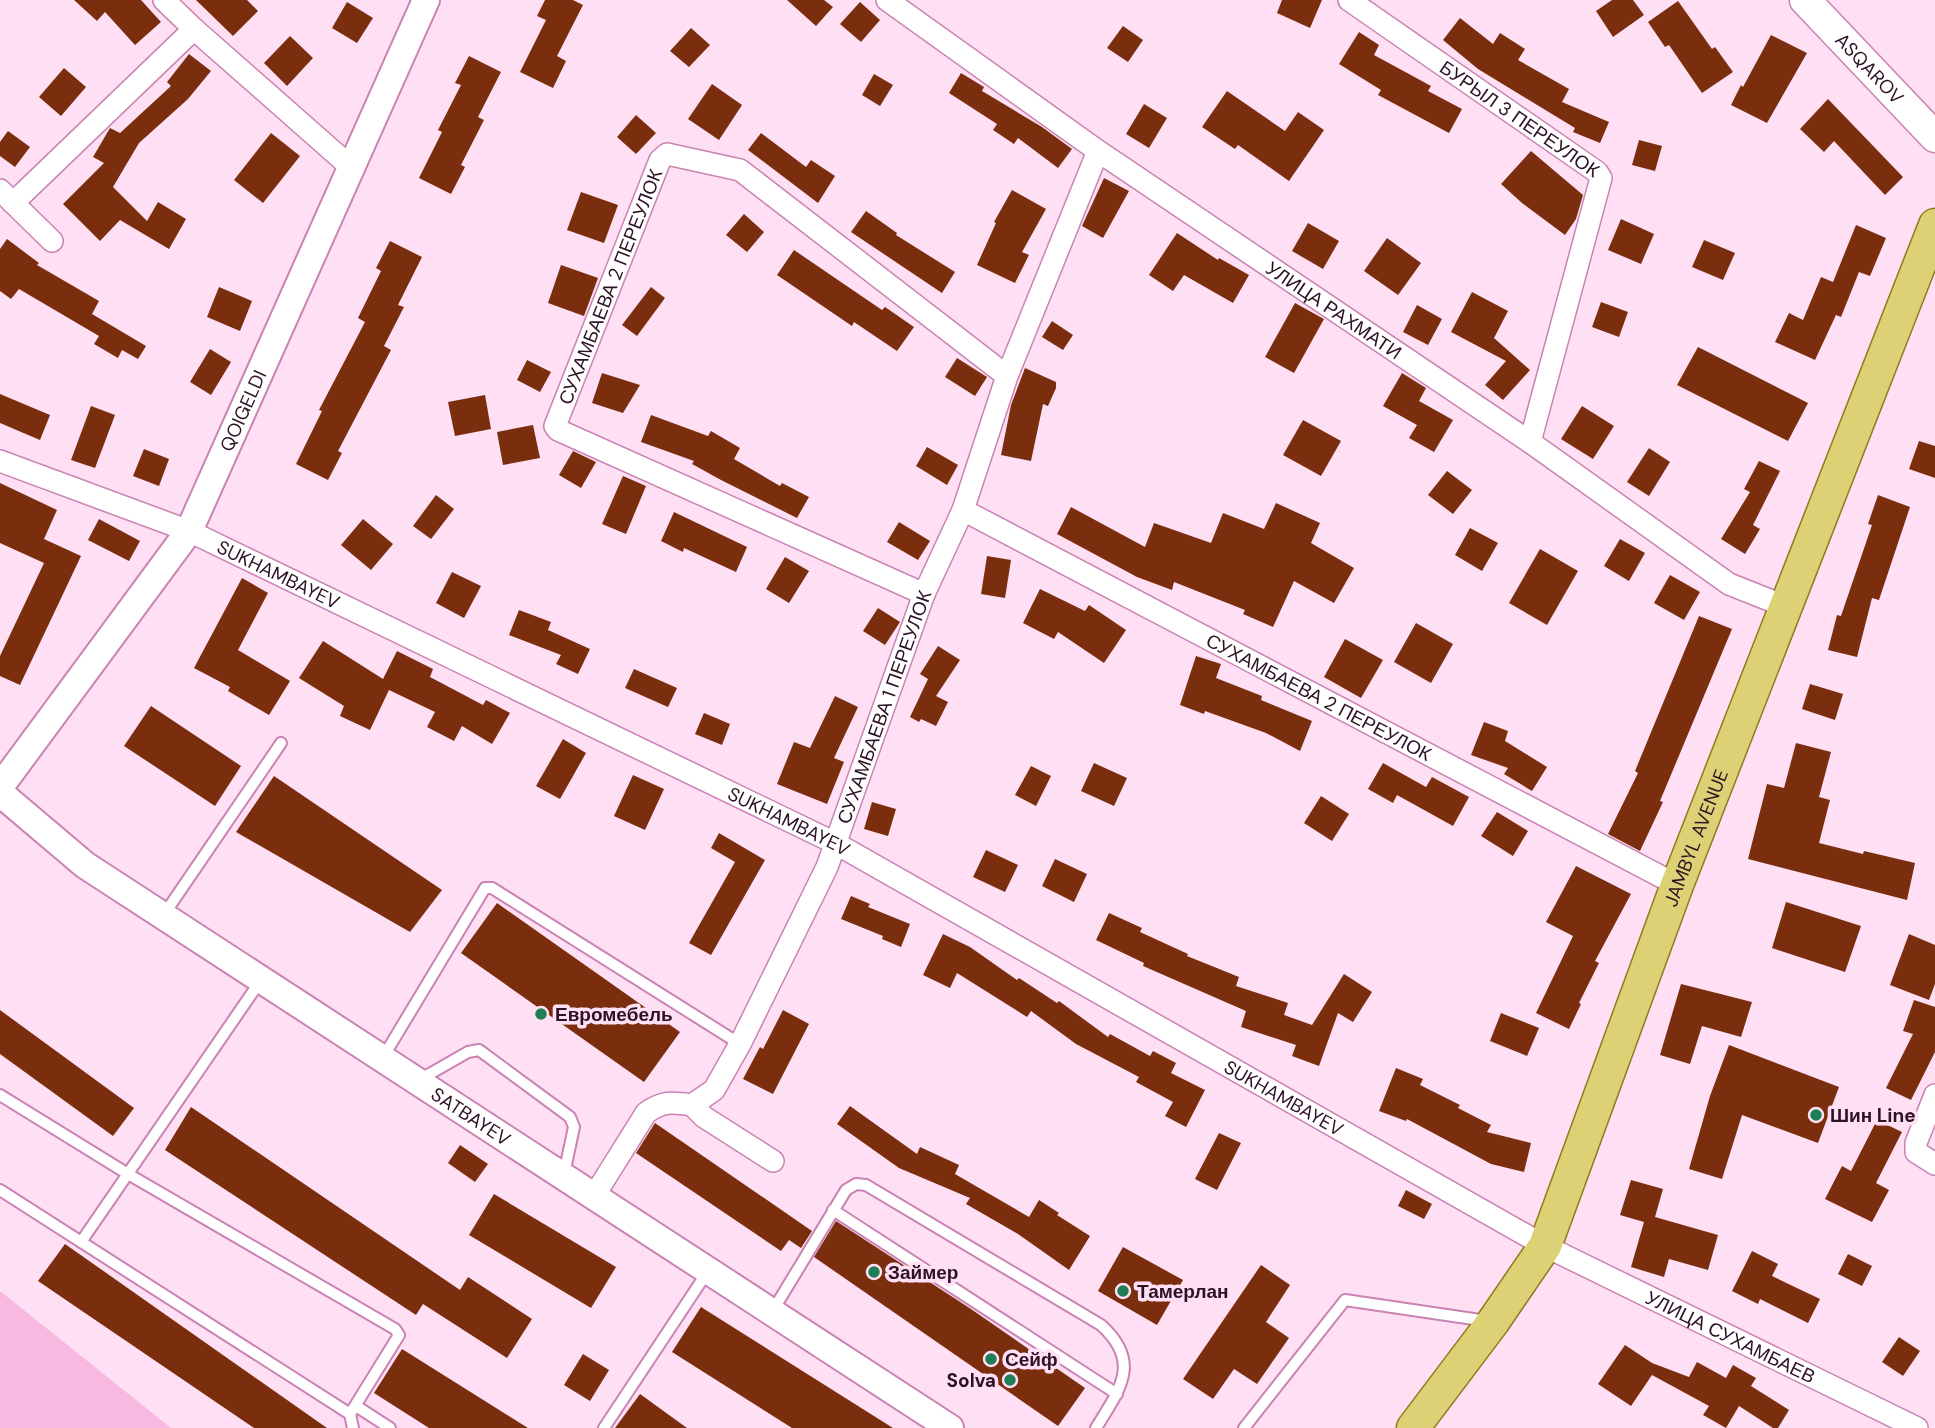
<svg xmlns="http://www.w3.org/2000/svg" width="1935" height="1428" font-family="'DM Sans',sans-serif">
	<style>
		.green { fill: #f8b9e1 }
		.building { fill: #7b2e0e }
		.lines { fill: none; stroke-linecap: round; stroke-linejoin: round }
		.service-casing { stroke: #ca83b2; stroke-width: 14 }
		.minor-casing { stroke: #ca83b2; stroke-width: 24 }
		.tertiary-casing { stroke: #ca83b2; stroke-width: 30 }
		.secondary-casing { stroke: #ca83b2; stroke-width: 33 }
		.primary-casing { stroke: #917a1d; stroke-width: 35 }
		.service { stroke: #fff; stroke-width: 10 }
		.minor { stroke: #fff; stroke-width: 21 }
		.tertiary { stroke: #fff; stroke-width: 26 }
		.secondary { stroke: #fff; stroke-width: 30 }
		.primary { stroke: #ddd175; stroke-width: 32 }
		.poi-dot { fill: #1e7e56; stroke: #ffdff3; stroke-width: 2.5 }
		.labels { text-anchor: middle; stroke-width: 7; stroke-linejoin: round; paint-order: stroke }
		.street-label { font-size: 19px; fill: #2d1225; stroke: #ffdff3 }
		.poi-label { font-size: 19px; font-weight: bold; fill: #2d1225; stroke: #ffdff3; text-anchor: start }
	</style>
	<rect width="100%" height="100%" fill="#ffdff3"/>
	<polygon class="green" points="0,1291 171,1428 0,1428"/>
	<g class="building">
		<polygon points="74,0 141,0 161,22 135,45 105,12 97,21"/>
		<polygon points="196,0 247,0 258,11 233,36"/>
		<polygon points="545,0 573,0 583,5 557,56 566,61 553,88 520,72 546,20 537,16"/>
		<polygon points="787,0 824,0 833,7 816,26"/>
		<polygon points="1282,0 1322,0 1310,28 1277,13"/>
		<polygon points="1612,0 1633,0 1644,15 1613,37 1596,11"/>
		<polygon points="1678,1 1712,49 1715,47 1733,72 1702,93 1669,45 1665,47 1648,22"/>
		<polygon points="347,2 373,18 357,43 332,28"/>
		<polygon points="860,2 880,20 861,42 840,24"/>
		<polygon points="1460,18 1493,44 1500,33 1525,49 1518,60 1569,89 1562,102 1609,122 1600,143 1573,132 1575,128 1478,69 1443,40"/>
		<polygon points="1123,26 1143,40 1128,62 1107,48"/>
		<polygon points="691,28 710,45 689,67 670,51"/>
		<polygon points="1359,32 1379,45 1374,55 1431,86 1428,91 1462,109 1449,133 1378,95 1381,90 1339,64"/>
		<polygon points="1771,35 1807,53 1767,123 1731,105 1741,85 1743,87"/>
		<polygon points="290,36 313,58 287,86 264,63"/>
		<polygon points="189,54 211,71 188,99 139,143 113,187 147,221 158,202 186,219 169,249 120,220 100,241 63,204 104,163 93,157 110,128 120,133 171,86 167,82"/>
		<polygon points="469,56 501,72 478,117 484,120 461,165 465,167 451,194 419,178 442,132 438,130 461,85 455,83"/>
		<polygon points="64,68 86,87 61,116 39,97"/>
		<polygon points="961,73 984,87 982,91 1042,127 1072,149 1058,168 1018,138 1014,144 993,130 997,124 949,93"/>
		<polygon points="874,74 893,85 880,106 862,95"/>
		<polygon points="712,84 742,105 719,140 688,119"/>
		<polygon points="1227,91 1285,131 1298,112 1324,130 1289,181 1238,145 1235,149 1202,127"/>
		<polygon points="1828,99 1903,177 1885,195 1834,141 1824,152 1800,129"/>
		<polygon points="1144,104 1167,118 1149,148 1126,134"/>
		<polygon points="636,115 656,133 636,154 617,137"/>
		<polygon points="8,131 30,147 15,167 0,156 0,142"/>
		<polygon points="271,133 300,156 263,203 234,180"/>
		<polygon points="761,133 806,167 811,160 835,176 818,203 748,150"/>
		<polygon points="1639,140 1662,146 1655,171 1632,165"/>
		<polygon points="1531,151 1583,195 1576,219 1565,235 1522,203 1501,184"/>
		<polygon points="1104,178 1129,191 1103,238 1082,226"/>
		<polygon points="1012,190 1046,209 1022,252 1029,255 1015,283 977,265 996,223 994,222"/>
		<polygon points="581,192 618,205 604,243 567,230"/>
		<polygon points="866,211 897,233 896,235 955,272 942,293 851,232"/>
		<polygon points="744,214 764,232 747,252 726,235"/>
		<polygon points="1621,219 1654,234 1641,264 1608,250"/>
		<polygon points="1308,223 1339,241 1323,269 1292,251"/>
		<polygon points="1856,225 1886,238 1870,276 1859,272 1841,317 1836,315 1815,360 1775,342 1789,313 1803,320 1821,277 1833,282"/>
		<polygon points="1177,233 1218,260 1219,258 1249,275 1233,303 1184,275 1173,291 1149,275"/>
		<polygon points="1387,238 1421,263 1398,295 1364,271"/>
		<polygon points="7,239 39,263 37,265 99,301 92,314 146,346 138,359 122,350 118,358 94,344 99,336 19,289 11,299 0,291 0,249"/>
		<polygon points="1704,240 1735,253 1723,280 1692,267"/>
		<polygon points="390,241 422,257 398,305 404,307 384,346 391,350 338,451 342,453 328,480 296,464 322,411 319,410 365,322 358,318 381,271 376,268"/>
		<polygon points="794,250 882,310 885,307 914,327 897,351 854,322 852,326 777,275"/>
		<polygon points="561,265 598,278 584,316 548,303"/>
		<polygon points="219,287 252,301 240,331 207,317"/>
		<polygon points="651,287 665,298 637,336 622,325"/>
		<polygon points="1472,292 1508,311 1494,338 1530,370 1503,400 1485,385 1506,361 1451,332"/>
		<polygon points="1601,302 1628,312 1619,337 1592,327"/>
		<polygon points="1295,303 1324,319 1294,373 1265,357"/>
		<polygon points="1417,305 1442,319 1428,345 1403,332"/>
		<polygon points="1052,321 1073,335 1063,350 1042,337"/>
		<polygon points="1698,347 1808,403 1788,441 1677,385"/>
		<polygon points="210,349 231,362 211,395 190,382"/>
		<polygon points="957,358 987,377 975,396 945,377"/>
		<polygon points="527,360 551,372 540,392 517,380"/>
		<polygon points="1025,368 1056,382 1056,388 1048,406 1043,404 1031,461 1001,455 1011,405"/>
		<polygon points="602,373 640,385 623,413 592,403"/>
		<polygon points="1402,373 1426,388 1419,401 1453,420 1434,452 1409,438 1417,425 1383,406"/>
		<polygon points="0,394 50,415 40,440 0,423"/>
		<polygon points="485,395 491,429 455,436 448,402"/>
		<polygon points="91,406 115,415 95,468 71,460"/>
		<polygon points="1582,406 1614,426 1593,459 1561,439"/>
		<polygon points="651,415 708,436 711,431 740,448 734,459 780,486 782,483 809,497 797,518 721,480 692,464 694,461 641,442"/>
		<polygon points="1303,420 1341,441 1321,476 1283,455"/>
		<polygon points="533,425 540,458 503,465 497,432"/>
		<polygon points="1919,441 1935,446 1935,478 1909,469"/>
		<polygon points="927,447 958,465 947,485 916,466"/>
		<polygon points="1649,448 1670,462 1649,496 1627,482"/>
		<polygon points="144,449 169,459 159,486 133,476"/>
		<polygon points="573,451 596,462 581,488 559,475"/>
		<polygon points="1759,461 1780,471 1753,525 1760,529 1745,554 1721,539 1750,492 1744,489"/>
		<polygon points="1447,471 1472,490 1453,514 1428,495"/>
		<polygon points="623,476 646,486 626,534 602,524"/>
		<polygon points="0,483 57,510 44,539 81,556 20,685 0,676 0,656 44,563 0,543"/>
		<polygon points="436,495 454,509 431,539 413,526"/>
		<polygon points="1878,495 1910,507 1879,600 1872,598 1857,657 1828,650 1837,615 1841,616 1872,525 1868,524"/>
		<polygon points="1276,503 1320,523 1311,543 1354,568 1334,603 1294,581 1273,627 1243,614 1245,610 1174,582 1172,590 1137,577 1057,534 1071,507 1145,547 1154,523 1211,543 1223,513 1264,529"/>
		<polygon points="674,512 747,547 736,572 684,548 683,552 661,541"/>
		<polygon points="99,519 140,541 129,561 88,540"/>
		<polygon points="363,519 393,544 371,570 341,545"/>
		<polygon points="899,522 930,541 918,560 887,542"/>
		<polygon points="1470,528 1498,543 1482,571 1455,555"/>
		<polygon points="1620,539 1645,553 1629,581 1604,566"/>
		<polygon points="1540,549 1578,571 1547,625 1509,603"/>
		<polygon points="987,556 1011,560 1005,598 981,594"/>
		<polygon points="785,557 809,571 789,603 766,589"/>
		<polygon points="452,572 481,586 464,618 436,603"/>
		<polygon points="1670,575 1700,592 1684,620 1654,603"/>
		<polygon points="242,578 268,593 238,650 290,681 269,715 228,691 230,687 194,668"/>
		<polygon points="1040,589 1085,611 1089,605 1126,630 1104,663 1058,632 1054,639 1023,623"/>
		<polygon points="878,608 900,622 885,645 863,631"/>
		<polygon points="519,610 551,622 548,630 590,649 578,674 556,664 561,655 509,635"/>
		<polygon points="1699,616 1732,629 1660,801 1663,802 1640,851 1608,834 1638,773 1635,771"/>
		<polygon points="1416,623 1453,644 1431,683 1394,662"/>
		<polygon points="1345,639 1383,660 1361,698 1324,677"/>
		<polygon points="323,641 383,679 397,651 433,669 430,677 483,705 486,700 510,713 492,744 462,726 454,741 427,727 435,712 389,690 370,730 340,716 344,706 299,678"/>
		<polygon points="938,646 960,660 936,696 948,702 936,726 921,719 919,722 910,717 928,679 920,674"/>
		<polygon points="1196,656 1221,664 1216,678 1262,696 1261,700 1312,721 1300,751 1266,733 1205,711 1204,714 1180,705"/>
		<polygon points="634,669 677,688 668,707 625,688"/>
		<polygon points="1810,684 1843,694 1835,720 1802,709"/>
		<polygon points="835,696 858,707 834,758 844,762 827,804 777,784 794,742 810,748"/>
		<polygon points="151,706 241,766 215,806 124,746"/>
		<polygon points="704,713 730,724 722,745 695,734"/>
		<polygon points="1484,722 1508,731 1505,741 1547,767 1532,791 1504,774 1508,768 1471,755"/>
		<polygon points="563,739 586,753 560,799 536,786"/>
		<polygon points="1796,743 1831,752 1819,797 1830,800 1819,843 1863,854 1864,851 1915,863 1907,900 1748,859 1767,784 1784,788"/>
		<polygon points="1094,763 1127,778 1114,806 1081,791"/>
		<polygon points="1383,763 1426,787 1432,777 1469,797 1453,826 1397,795 1393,803 1368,789"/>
		<polygon points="1031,766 1051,776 1036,806 1015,795"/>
		<polygon points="633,775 664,789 645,830 614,816"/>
		<polygon points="274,776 442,890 410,932 236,832"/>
		<polygon points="1321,796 1349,814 1332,841 1304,823"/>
		<polygon points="872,802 896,809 888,836 864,829"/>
		<polygon points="1497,812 1528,831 1513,856 1481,836"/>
		<polygon points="719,833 765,860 711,955 689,943 735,862 711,848"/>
		<polygon points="986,850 1018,865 1005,892 973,877"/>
		<polygon points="1055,859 1087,874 1074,902 1042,886"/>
		<polygon points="1576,866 1631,894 1595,961 1599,963 1579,1003 1581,1004 1569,1029 1536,1013 1573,936 1546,922"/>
		<polygon points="851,896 870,904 868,907 910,924 901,947 882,939 883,936 841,919"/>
		<polygon points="1786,902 1861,926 1845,972 1772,948"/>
		<polygon points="497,903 680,1032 644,1082 461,953"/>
		<polygon points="1109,913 1142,928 1140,932 1188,954 1187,956 1239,977 1236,986 1288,1003 1284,1015 1312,1025 1344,974 1372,992 1353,1022 1338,1013 1319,1066 1292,1056 1296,1045 1241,1027 1246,1011 1143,966 1144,963 1096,940"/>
		<polygon points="943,934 970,947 1017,980 1019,978 1057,1003 1059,1001 1108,1037 1110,1034 1150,1056 1153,1051 1176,1063 1171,1073 1205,1090 1186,1127 1165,1116 1173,1102 1136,1082 1139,1077 1076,1044 1031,1011 1027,1017 957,973 950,988 923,975"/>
		<polygon points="1909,934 1935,945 1935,984 1929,1000 1890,985"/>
		<polygon points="1681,984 1752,1002 1741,1037 1702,1026 1690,1064 1660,1055"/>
		<polygon points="1914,1000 1935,1007 1935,1052 1911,1100 1886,1088 1913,1034 1903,1031"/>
		<polygon points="0,1010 134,1108 113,1136 0,1054"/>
		<polygon points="783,1010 809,1024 773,1094 743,1079 760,1047 763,1049"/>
		<polygon points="1501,1013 1539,1028 1527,1056 1490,1041"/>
		<polygon points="1729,1045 1839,1087 1818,1143 1742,1115 1722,1179 1689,1169 1710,1096"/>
		<polygon points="1396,1068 1423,1079 1420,1085 1460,1105 1458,1108 1491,1125 1487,1132 1531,1143 1524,1172 1491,1164 1407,1119 1406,1121 1379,1111"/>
		<polygon points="850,1106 917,1154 920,1147 959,1165 955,1174 1029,1217 1039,1200 1059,1213 1057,1215 1090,1236 1069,1270 1018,1234 966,1204 970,1198 899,1168 837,1124"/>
		<polygon points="191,1107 460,1290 468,1277 532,1319 507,1358 423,1304 416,1315 165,1150"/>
		<polygon points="1877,1120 1902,1132 1876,1183 1889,1190 1872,1222 1825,1199 1842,1166 1851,1171"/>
		<polygon points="655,1123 812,1231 801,1248 789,1240 781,1251 636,1153"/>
		<polygon points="1219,1133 1241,1143 1217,1190 1195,1179"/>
		<polygon points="460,1145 488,1164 475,1182 448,1163"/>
		<polygon points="1631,1180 1663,1189 1655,1217 1718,1235 1708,1270 1669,1259 1664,1277 1631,1267 1644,1222 1620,1215"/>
		<polygon points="1406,1190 1432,1204 1424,1219 1398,1206"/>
		<polygon points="494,1194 616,1267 591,1308 469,1235"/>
		<polygon points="836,1221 971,1309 1085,1388 1058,1426 814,1257"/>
		<polygon points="65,1244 327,1428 254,1428 38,1281"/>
		<polygon points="1123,1247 1183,1280 1157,1325 1098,1291"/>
		<polygon points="1752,1251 1778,1264 1772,1276 1820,1299 1808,1323 1760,1299 1758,1304 1732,1291"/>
		<polygon points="1848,1254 1872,1266 1862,1286 1838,1274"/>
		<polygon points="1261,1265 1290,1285 1266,1322 1289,1338 1257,1384 1234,1369 1213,1399 1183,1379"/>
		<polygon points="701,1307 893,1428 792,1428 672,1352"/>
		<polygon points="1899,1337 1920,1351 1903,1376 1882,1362"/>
		<polygon points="1625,1345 1652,1363 1689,1377 1697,1362 1726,1378 1733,1365 1756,1378 1751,1386 1789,1410 1778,1428 1773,1428 1739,1406 1726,1428 1703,1415 1709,1406 1652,1375 1631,1406 1598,1384"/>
		<polygon points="402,1349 528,1428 429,1428 374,1393"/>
		<polygon points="583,1354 609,1370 590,1401 564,1385"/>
		<polygon points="640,1394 687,1428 615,1428"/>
	</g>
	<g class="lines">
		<defs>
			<g id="service">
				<polyline points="163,916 281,743"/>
				<polyline points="382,1059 485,888 492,888 740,1044"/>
				<polyline points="419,1080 468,1052 479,1050 570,1117 574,1127 564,1174"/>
				<polyline points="0,1095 128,1174 395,1329 399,1335 350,1414"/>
				<polyline points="0,1190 350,1414 353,1428"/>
				<polyline points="833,1210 1117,1394"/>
				<polyline points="81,1242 261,980"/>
				<path d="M772 1312 846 1190 856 1184 866 1185 1101 1325C1142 1362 1120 1389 1096 1428"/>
				<polyline points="356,1406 390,1428"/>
				<polyline points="604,1428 708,1271"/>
				<polyline points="1244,1428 1345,1300 1487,1321"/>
			</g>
			<g id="minor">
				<polyline points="164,0 194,29"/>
				<path id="s1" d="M887 0 1098 151 1530 442 1729 584 1787 607"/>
				<path id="s2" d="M1349 0 1597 172 1601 178 1530 442"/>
				<polyline points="0,190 52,241"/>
				<polyline points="13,203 194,29 353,169"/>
				<path id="s3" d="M0 461 189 531 835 843 1545 1246 1917 1428"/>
				<path id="s4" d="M963 510 1677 885"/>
				<path id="s5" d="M924 594 558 430 555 426 660 160 667 154 740 170 1007 376"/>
				<polyline points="1935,1095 1916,1143 1916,1152 1935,1164"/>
				<polyline points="692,1105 704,1117 773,1161"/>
				<path id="s6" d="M594 1196 646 1113C662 1101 672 1102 692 1105L714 1090 740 1044 827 867 924 594 963 510 1007 376 1098 151"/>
			</g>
			<g id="tertiary">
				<path id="s7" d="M0 787 189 531 426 0"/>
				<path id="s8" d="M0 793 85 865 950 1428"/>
			</g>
			<g id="secondary">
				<path id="s9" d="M1805 0 1935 137"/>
			</g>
			<g id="primary">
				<path id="s10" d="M1413 1428 1493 1322 1545 1246 1677 885 1935 225"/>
			</g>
		</defs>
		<use href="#service" class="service-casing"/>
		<use href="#minor" class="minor-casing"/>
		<use href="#tertiary" class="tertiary-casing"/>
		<use href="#secondary" class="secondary-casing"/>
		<use href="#primary" class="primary-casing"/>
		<use href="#service" class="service"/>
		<use href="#minor" class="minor"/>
		<use href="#tertiary" class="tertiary"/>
		<use href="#secondary" class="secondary"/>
		<use href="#primary" class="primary"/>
	</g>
	<g class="poi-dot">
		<circle cx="541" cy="1014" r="7"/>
		<circle cx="1816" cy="1115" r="7"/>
		<circle cx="874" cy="1272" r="7"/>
		<circle cx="1123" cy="1291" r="7"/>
		<circle cx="991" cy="1359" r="7"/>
		<circle cx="1010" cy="1380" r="7"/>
	</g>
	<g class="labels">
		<g class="street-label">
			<text dy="7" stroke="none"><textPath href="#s9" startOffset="94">ASQAROV</textPath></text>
			<text dy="7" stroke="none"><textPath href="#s2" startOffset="208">БУРЫЛ 3 ПЕРЕУЛОК</textPath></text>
			<text dy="7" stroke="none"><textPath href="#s5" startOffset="556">СУХАМБАЕВА 2 ПЕРЕУЛОК</textPath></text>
			<text dy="7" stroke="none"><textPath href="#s1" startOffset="544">УЛИЦА РАХМАТИ</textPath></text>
			<text dy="7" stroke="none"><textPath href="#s7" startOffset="450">QOIGELDI</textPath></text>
			<text dy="7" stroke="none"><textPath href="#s3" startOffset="301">SUKHAMBAYEV</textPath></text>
			<text dy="7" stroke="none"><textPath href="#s4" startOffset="402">СУХАМБАЕВА 2 ПЕРЕУЛОК</textPath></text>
			<text dy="7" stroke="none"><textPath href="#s6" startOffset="593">СУХАМБАЕВА 1 ПЕРЕУЛОК</textPath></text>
			<text dy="7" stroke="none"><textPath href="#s3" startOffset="868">SUKHAMBAYEV</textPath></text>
			<text dy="7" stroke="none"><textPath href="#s10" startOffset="660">JAMBYL AVENUE</textPath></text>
			<text dy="7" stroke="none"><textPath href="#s3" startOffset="1435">SUKHAMBAYEV</textPath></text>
			<text dy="7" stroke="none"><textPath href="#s8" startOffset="572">SATBAYEV</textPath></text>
			<text dy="7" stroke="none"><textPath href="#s3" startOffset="1942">УЛИЦА СУХАМБАЕВ</textPath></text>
		</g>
		<g class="poi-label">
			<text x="555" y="1021">Евромебель</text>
			<text x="1830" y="1122">Шин Line</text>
			<text x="888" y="1279">Займер</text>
			<text x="1137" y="1298">Тамерлан</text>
			<text x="1005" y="1366">Сейф</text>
			<text x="996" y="1387" text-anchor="end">Solva</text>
		</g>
	</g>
</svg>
